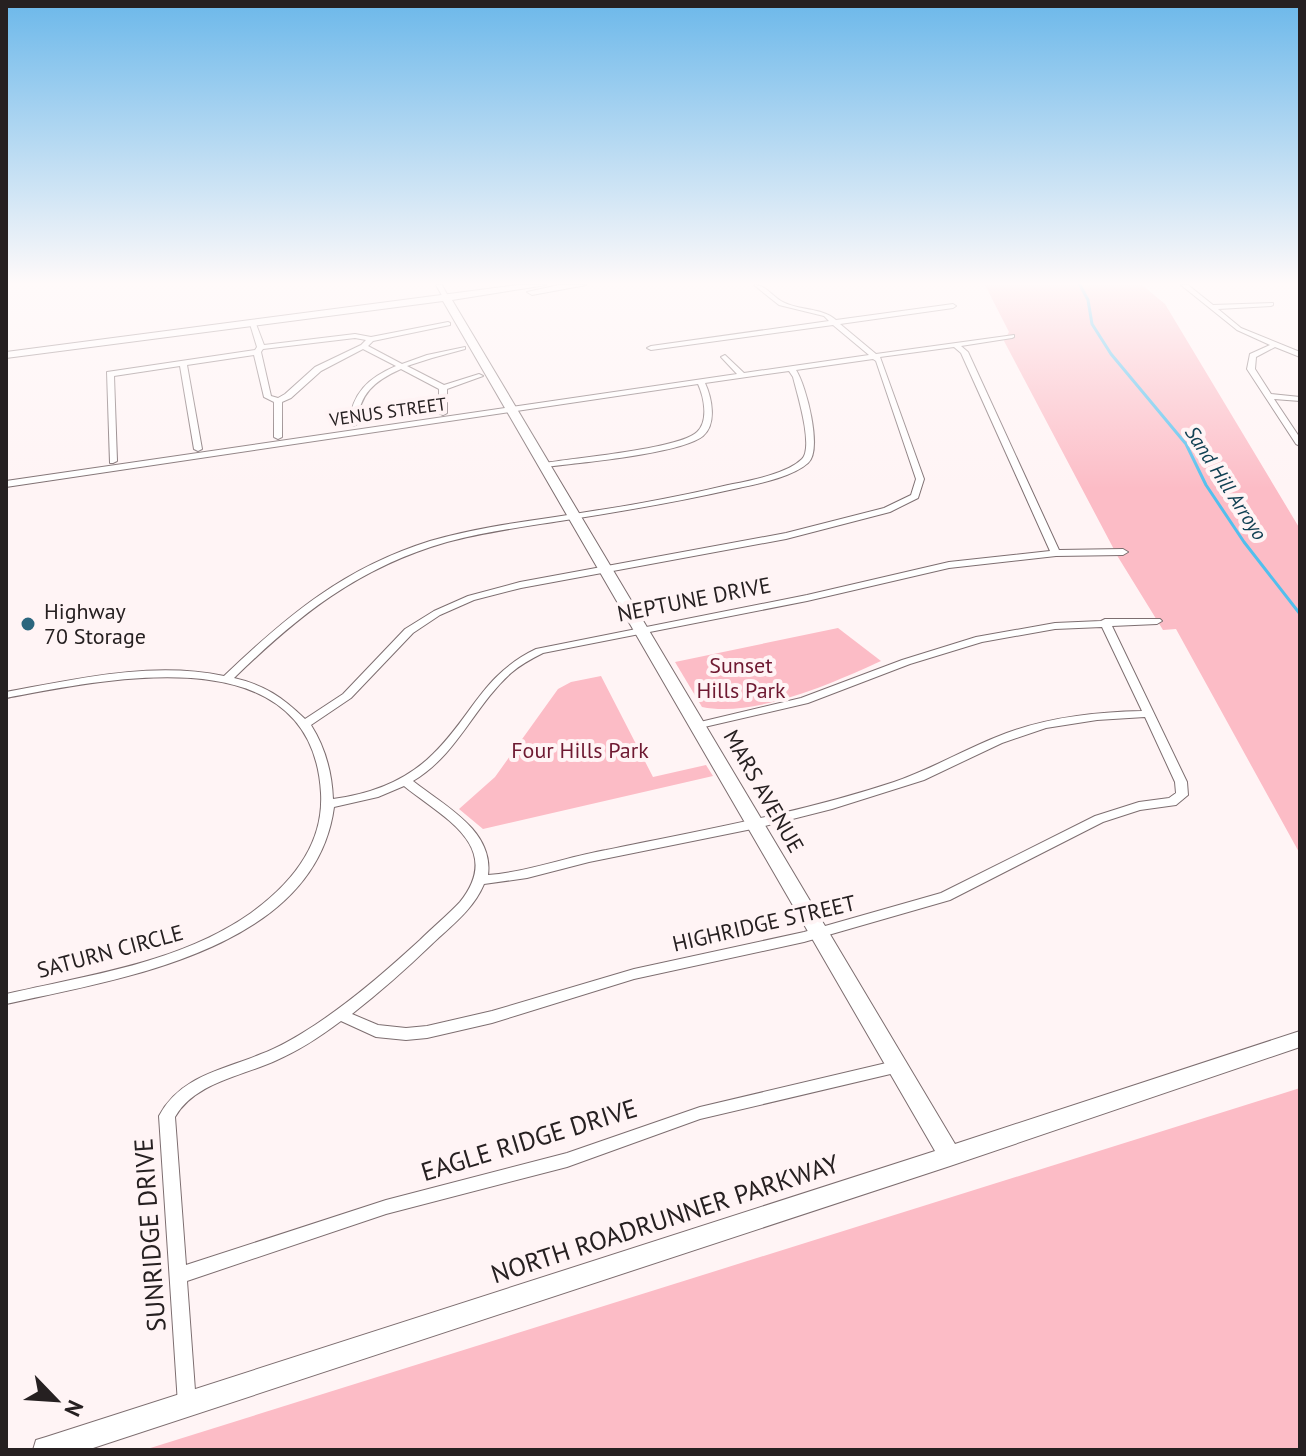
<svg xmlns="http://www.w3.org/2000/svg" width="1306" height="1456" font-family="'PT Sans',sans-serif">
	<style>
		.green { fill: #fcbcc6 }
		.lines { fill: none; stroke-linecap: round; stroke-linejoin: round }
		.stream { stroke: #52bfed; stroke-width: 3 }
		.street-casing { stroke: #7d6e70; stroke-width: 2 }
		.secondary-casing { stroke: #7d6e70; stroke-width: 2 }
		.street { fill: #fff; fill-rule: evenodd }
		.secondary { fill: #fff; fill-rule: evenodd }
		.poi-dot { fill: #2b667e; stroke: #fff4f5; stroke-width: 3 }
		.labels { text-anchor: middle; stroke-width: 8; stroke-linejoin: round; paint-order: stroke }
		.far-street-label { font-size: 18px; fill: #262021; stroke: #fff4f5 }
		.far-water-label { font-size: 20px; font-style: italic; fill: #104053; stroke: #fff4f5 }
		.street-label { font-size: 22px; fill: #262021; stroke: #fff4f5 }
		.poi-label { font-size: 22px; fill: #262021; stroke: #fff4f5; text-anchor: start }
		.park-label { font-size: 22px; fill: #6e1931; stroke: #fff4f5 }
		.near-street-label { font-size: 26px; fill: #262021; stroke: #fff4f5 }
	</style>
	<rect width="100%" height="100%" fill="#fff4f5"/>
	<g class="green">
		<polygon points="985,285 1142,285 1165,304 1300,529 1300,854 1176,629 1163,630 1118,557 1004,341 1009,332"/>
		<path d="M838 628 881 661C833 683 754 718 702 707L675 662Z"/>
		<polygon points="601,676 653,777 706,765 713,776 483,829 459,809 495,777 558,689 571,682"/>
		<polygon points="1300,1088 1300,1450 144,1450"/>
	</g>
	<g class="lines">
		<polyline class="stream" points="1080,285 1088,300 1092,324 1111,354 1186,444 1206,485 1244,542 1300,614"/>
		<defs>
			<g id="street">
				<polygon points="436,285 442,285 449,298 448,299 444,299"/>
				<path d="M754 285C766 285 771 295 781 301 798 311 821 307 836 320L953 304 956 306 953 308 840 324 876 354 1014 335V337L1012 338 961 346 968 352 1059 550 1123 549 1128 552 1123 555 1056 556 949 568 807 601 543 653C531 659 520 665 511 673 474 706 457 755 413 781 443 805 494 830 488 875 528 872 566 857 606 850 703 830 800 813 894 782 929 770 960 752 994 738 1041 718 1091 712 1142 711L1102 627 1055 629 982 642 910 664 808 703 700 728 695 725 700 722 801 698 902 660 976 637 1055 623 1101 621 1105 619H1160L1162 621 1157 624 1112 626 1187 782 1188 795 1176 805 1140 810 1103 822 950 900 804 942 634 979 492 1023 427 1038 406 1040 376 1037 341 1021C321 1036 300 1050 277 1060 243 1076 195 1082 175 1117L186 1265 386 1200 567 1153 700 1107 899 1060 904 1062 906 1066 904 1070 899 1072 700 1119 567 1167 386 1214 187 1281 196 1404 193 1410 187 1413 181 1410 178 1404 159 1116C180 1076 223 1070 261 1054 280 1047 298 1036 315 1025 353 1000 387 970 420 940 433 927 448 915 460 902 505 846 442 817 404 786L378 797 334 807C315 950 119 979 6 1004V994C89 975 180 963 251 913 291 884 324 845 321 793 312 634 108 679 6 698V692C77 679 152 661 224 676 288 615 344 568 430 541 471 529 513 523 555 517 613 508 671 499 728 485 748 481 787 474 802 459 814 447 797 393 793 377L789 371 705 383C712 398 717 424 703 436 681 454 577 463 545 467L541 465 545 463C573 458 680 449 697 432 709 421 704 397 698 384L6 487V481L737 374 721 357 725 355 744 373 869 355 833 325 651 350 647 348 651 346 829 321 824 316 779 305ZM954 347 961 353 1050 551 949 562 807 595 536 649C482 675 473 715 433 754 406 781 371 794 333 799 332 773 325 747 311 725L351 698 413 633 440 615 474 600 521 588 786 539 890 512 918 498 924 479 880 357ZM873 359 876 361 916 479 911 495 884 508 786 533 520 582 468 596 434 611 405 629 343 694 305 719C282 697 265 685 234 678 299 615 357 568 447 542 484 532 522 527 560 521 618 512 677 502 734 489 756 484 791 478 808 463 823 450 806 385 796 370ZM1145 717 1175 782 1176 793 1169 798 1139 802 1095 816 941 893 804 932 634 969 492 1011 427 1026 406 1028 378 1025 352 1014C380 992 406 969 432 944 451 926 473 910 484 884L527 878 589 862 757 828 832 809 924 780 1002 743 1046 728 1097 720Z"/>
				<polygon points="1181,285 1188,285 1213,305 1273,303 1273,305 1271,306 1218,309 1241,328 1300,352 1300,357 1275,347 1256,357 1255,369 1271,394 1300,397 1300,401 1274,399 1300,438 1300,446 1296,444 1247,369 1250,354 1270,345 1237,330"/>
				<path d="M253 322 256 324 264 345 355 334 371 337 448 322 450 323V325L373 341 368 346 402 364 427 355 465 347V349L432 358 407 366 444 385 479 374 483 376 447 389V413L443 415 439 413V389L401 369C374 381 359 394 357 424L353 426 349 424C352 393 368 378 396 366L363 349 321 371 291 398 282 402V437L278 439 274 437V402L264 397 254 355 187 365 202 449 198 451 194 449 180 366 114 376 117 461 113 463H110L107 372 255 350 257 347 250 324ZM355 338 366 340 361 345 315 367 285 394 278 398 271 396 261 352 263 349Z"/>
			</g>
			<g id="secondary">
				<polygon points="518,285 546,285 452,300 955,1144 1300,1031 1300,1047 950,1166 87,1450 33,1450 36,1440 46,1437 935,1151 443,301 6,358 6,352"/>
				<polygon points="559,285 586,285 532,295 527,292"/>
			</g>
		</defs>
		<use href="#street" class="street-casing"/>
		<use href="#secondary" class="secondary-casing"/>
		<use href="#street" class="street"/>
		<use href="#secondary" class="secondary"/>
	</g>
	<linearGradient id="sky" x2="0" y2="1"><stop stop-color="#6cb8ea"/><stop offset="0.58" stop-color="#fffafa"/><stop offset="1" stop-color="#fffafa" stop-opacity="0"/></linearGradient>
	<rect width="1306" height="489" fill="url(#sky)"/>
	<circle class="poi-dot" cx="28" cy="624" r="8"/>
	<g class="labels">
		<g class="far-street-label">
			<text transform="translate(388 412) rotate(-8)" y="6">VENUS STREET</text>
		</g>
		<g class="far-water-label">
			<text transform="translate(1226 483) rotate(57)" y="7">Sand Hill Arroyo</text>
		</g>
		<g class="street-label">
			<text transform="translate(694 599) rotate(-11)" y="8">NEPTUNE DRIVE</text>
			<text transform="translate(764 791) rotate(60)" y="8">MARS AVENUE</text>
			<text transform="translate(764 923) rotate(-13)" y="8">HIGHRIDGE STREET</text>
			<text transform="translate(110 951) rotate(-15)" y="8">SATURN CIRCLE</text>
		</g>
		<g class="poi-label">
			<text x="44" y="619">Highway<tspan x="44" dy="25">70 Storage</tspan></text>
		</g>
		<g class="park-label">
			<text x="741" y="673">Sunset<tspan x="741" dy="25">Hills Park</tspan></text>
			<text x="580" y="758">Four Hills Park</text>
		</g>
		<g class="near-street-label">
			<text transform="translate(529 1140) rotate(-17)" y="9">EAGLE RIDGE DRIVE</text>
			<text transform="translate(665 1219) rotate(-18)" y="9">NORTH ROADRUNNER PARKWAY</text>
			<text transform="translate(150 1235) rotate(-94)" y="9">SUNRIDGE DRIVE</text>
		</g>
	</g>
	<rect width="1306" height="1456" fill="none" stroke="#262021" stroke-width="16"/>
	<g transform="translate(56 1400) rotate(115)" stroke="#fff4f5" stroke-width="6" paint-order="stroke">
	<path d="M0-6L14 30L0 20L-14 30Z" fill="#262021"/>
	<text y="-12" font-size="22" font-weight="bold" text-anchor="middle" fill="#262021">N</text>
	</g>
</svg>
